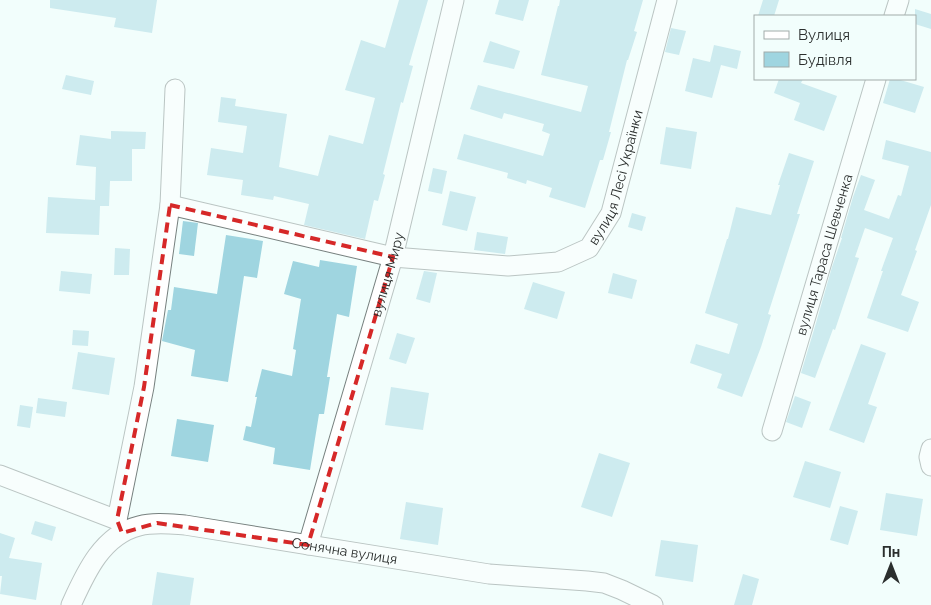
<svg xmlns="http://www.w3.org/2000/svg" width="931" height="605" font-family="Raleway,sans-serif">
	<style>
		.building { fill: #9fd5e0 }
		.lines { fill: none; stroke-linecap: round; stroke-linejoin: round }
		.street-casing { stroke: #77817f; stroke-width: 21 }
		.street { stroke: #fff; stroke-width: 19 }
		.marked { fill: none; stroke: #d62828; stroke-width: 4; stroke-dasharray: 10 6; stroke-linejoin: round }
		.labels { text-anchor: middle; stroke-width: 4.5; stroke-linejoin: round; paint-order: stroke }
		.street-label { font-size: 14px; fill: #2b2f2e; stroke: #f2fefc }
	</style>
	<rect width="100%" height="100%" fill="#f2fefc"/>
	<g class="building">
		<polygon points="50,0 157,0 152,33 114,27 116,18 50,8"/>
		<polygon points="399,0 428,0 409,65 413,66 403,103 401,102 383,174 385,175 378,201 374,200 365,239 304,225 309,204 274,196 273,200 241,195 243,180 207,175 211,148 243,153 247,126 218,122 221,97 236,99 235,106 287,114 279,167 318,176 329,135 363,144 375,98 345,90 361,40 385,48"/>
		<polygon points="499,0 529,0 523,21 495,14"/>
		<polygon points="560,0 643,0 634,31 637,32 628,60 627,60 609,132 611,132 603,160 600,160 585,208 549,197 552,188 527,180 526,184 507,178 508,173 457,159 464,134 543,156 550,134 542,131 544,124 504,113 502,119 470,109 478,85 581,112 588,86 541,75 558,6 559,6"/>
		<polygon points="763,0 779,0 774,16 758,16"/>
		<polygon points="915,9 931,14 931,29 915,24"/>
		<polygon points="671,28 686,31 679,55 665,52"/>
		<polygon points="490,41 520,51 514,69 483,62"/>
		<polygon points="714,45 741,51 737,69 721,65 712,98 685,91 693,58 710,62"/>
		<polygon points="66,75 94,81 91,95 62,89"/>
		<polygon points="779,79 803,79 801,83 837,96 824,131 794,120 800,103 774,93"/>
		<polygon points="890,79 897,79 924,87 915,113 883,103"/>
		<polygon points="666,127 697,132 691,169 660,164"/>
		<polygon points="111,131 146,132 145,149 132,149 132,181 110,181 109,206 100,206 99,235 46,233 48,197 95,200 96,167 76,165 80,135 111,139"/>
		<polygon points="886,140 931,152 931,205 915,250 917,251 901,295 919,302 908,332 867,318 883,271 881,271 893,238 865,228 855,257 859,258 835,330 833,329 815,378 801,373 816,323 832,267 842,238 841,238 853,197 861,175 875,180 864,210 889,219 898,195 901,196 909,166 882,159"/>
		<polygon points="789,153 814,161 797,214 800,214 768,314 771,315 761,347 742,397 717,388 722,374 690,363 696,344 729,354 738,324 705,313 727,239 728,239 736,207 771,215 780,185 778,185"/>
		<polygon points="433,168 447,171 442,194 428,191"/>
		<polygon points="450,191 476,197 467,231 442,225"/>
		<polygon points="632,213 646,217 642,231 628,227"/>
		<polygon points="183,221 198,223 194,256 179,254"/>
		<polygon points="477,232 508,237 505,254 474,250"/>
		<polygon points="226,235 263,241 257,278 244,276 228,382 191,376 195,350 162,341 168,310 171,310 174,287 217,294"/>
		<polygon points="115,248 130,249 129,275 114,275"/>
		<polygon points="320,260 357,266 349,317 337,314 327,377 330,377 324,414 319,414 310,470 273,464 275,448 243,440 246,426 251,427 257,397 255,397 262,369 292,376 296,350 293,349 301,299 284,294 293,261 319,267"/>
		<polygon points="61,271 92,274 90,294 59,291"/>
		<polygon points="424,271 437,273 430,303 416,299"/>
		<polygon points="613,273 637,280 632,299 608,293"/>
		<polygon points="533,282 565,292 557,319 524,309"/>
		<polygon points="73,330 89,331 88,346 72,345"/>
		<polygon points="397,333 415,338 406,364 389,359"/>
		<polygon points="861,344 886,353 868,404 877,407 864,443 829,430"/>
		<polygon points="78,352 115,358 109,395 72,389"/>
		<polygon points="391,387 429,393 423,430 385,425"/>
		<polygon points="795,396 811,402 802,428 786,422"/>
		<polygon points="38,398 67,402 65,417 36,413"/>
		<polygon points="20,405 33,407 30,428 17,426"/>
		<polygon points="177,419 214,425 208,462 171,456"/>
		<polygon points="599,453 630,463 612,517 581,507"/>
		<polygon points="805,461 841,472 830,508 793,497"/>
		<polygon points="886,493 923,499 917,536 880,530"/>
		<polygon points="406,502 443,508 438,545 400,539"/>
		<polygon points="840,506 858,511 848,545 830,540"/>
		<polygon points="35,521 56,527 52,541 31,534"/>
		<polygon points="0,533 15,538 9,558 42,563 36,600 0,594 2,576 0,576"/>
		<polygon points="661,540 698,545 693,582 655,576"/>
		<polygon points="157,572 194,578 190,605 152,605"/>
		<polygon points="743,574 759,579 752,605 734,605"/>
	</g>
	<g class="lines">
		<defs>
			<g id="street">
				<polyline points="894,16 899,0"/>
				<path id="s1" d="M170 205 393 257 508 266 558 262 589 248 611 213 667 0"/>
				<path id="s2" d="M772 431 876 79"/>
				<polyline points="931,449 929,457 931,466"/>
				<polyline points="0,475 117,520"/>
				<polyline points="117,520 144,387 170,205 175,89"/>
				<path id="s3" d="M308 545 393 257 454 0"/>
				<path id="s4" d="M71 605C85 574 102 535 139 526 154 522 170 524 185 525L489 574 587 581 604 583 622 590 653 605"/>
			</g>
		</defs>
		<use href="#street" class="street-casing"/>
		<use href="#street" class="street"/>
	</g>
	<path d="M0 0H931V605H0ZM170 205 393 257 308 545 157 523 122 533 117 520 144 387Z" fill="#f2fefc" fill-opacity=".55" fill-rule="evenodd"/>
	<path class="marked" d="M170 205 393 257 308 545 157 523 122 533 117 520 144 387Z"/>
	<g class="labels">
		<g class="street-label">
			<text dy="5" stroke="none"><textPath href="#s1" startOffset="505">вулиця Лесі Українки</textPath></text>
			<text dy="5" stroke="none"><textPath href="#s2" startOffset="184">вулиця Тараса Шевченка</textPath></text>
			<text dy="5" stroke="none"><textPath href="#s3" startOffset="282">вулиця Миру</textPath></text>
			<text dy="5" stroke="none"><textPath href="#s4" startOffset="316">Сонячна вулиця</textPath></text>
		</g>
	</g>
	<rect x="754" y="15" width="162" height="65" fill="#f2fefc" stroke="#a2abaa"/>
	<rect x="764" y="31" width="25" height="8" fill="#ffffff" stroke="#a2abaa"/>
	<text x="798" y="40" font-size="15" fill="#2b2f2e">Вулиця</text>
	<rect x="764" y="52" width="25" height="15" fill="#9fd5e0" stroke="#a2abaa"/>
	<text x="798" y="65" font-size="15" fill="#2b2f2e">Будівля</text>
	<g transform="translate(891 565)" stroke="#f2fefc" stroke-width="4" paint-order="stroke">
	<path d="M0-4L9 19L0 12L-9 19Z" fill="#2b2f2e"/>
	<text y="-8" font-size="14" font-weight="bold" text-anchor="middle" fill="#2b2f2e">Пн</text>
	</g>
</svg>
